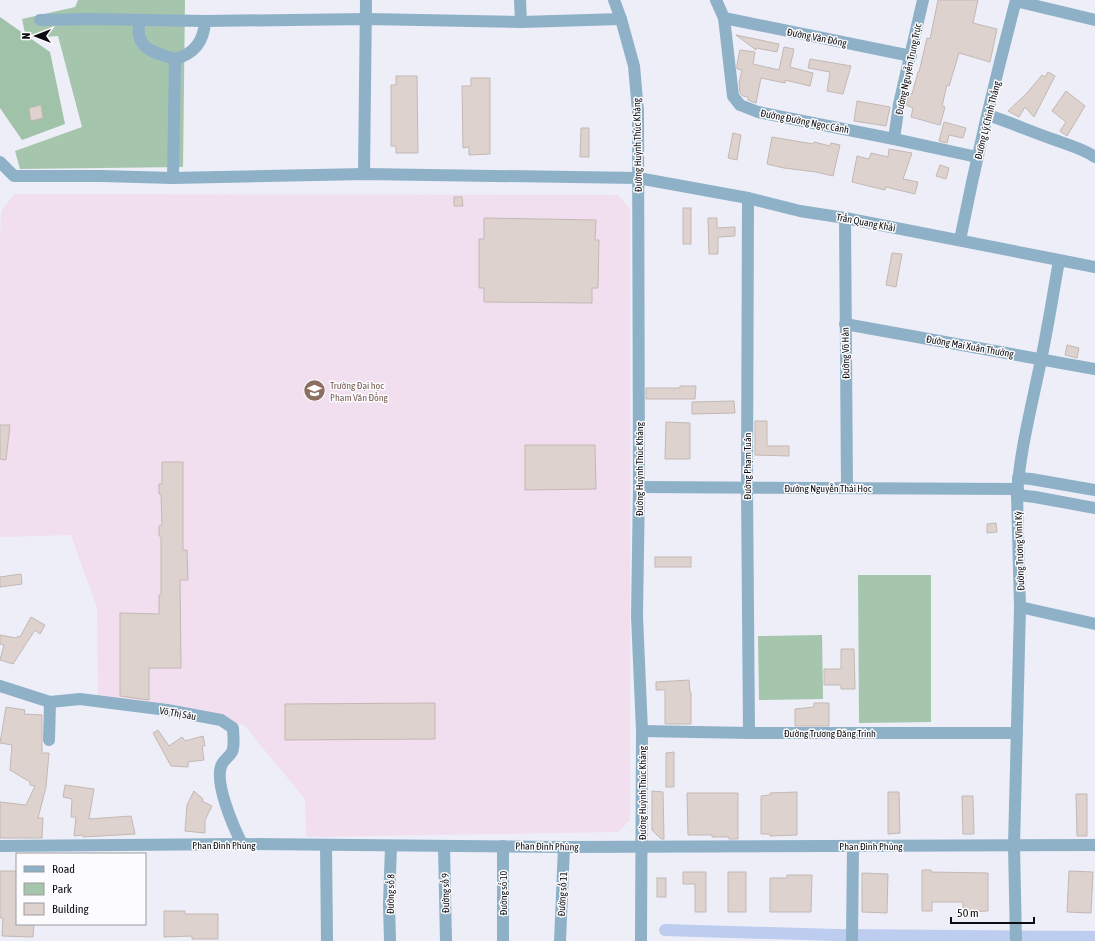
<svg xmlns="http://www.w3.org/2000/svg" width="1095" height="941" font-family="'Asap Condensed',sans-serif">
	<style>
		.education { fill: #f1deee }
		.green { fill: #a5c5ad }
		.forest { fill: #a0c2a8 }
		.lines { fill: none; stroke-linecap: round; stroke-linejoin: round }
		.canal { stroke: #bccdef; stroke-width: 12 }
		.building { fill: #ddd2cd; stroke: #c3b8b3 }
		.minor { stroke: #8eb1c8; stroke-width: 12 }
		.labels { text-anchor: middle; stroke-width: 3; stroke-linejoin: round; paint-order: stroke }
		.street-label { font-size: 10px; fill: #0d0d11; stroke: #fcfcfe }
		.education-label { font-size: 10px; fill: #785e54; stroke: #fcfcfe; text-anchor: start }
	</style>
	<rect width="100%" height="100%" fill="#edeef8"/>
	<polygon class="education" points="14,194 618,195 630,209 630,820 618,832 306,837 305,799 244,725 98,697 97,608 71,535 0,537 0,247 1,212"/>
	<g class="green">
		<polygon points="78,0 185,0 183,167 20,169 15,151 82,127 58,36 26,38 22,19 75,7"/>
		<polygon points="858,575 931,575 931,722 859,723"/>
		<polygon points="822,635 823,699 759,700 758,636"/>
	</g>
	<polygon class="forest" points="0,17 50,52 65,124 22,140 0,108"/>
	<g class="lines">
		<polyline class="canal" points="665,930 836,935 1095,937"/>
	</g>
	<g class="building">
		<polygon points="938,0 978,0 973,23 997,29 990,62 959,53 949,86 947,85 942,106 945,107 940,125 911,117 913,108 906,105 909,93 912,94 918,72 919,72 927,38 930,39"/>
		<polygon points="736,35 779,44 777,52 756,48 756,50"/>
		<polygon points="784,47 794,49 790,67 813,73 810,86 785,80 785,83 761,78 756,103 748,100 748,97 743,96 740,93 739,83 742,70 737,69 737,64 740,50 755,52 753,64 779,70"/>
		<polygon points="810,59 851,66 843,94 827,91 830,72 808,68"/>
		<polygon points="1048,72 1055,76 1034,117 1025,107 1019,117 1008,111 1027,93 1042,75 1045,77"/>
		<polygon points="396,76 417,76 418,153 396,153 396,146 391,146 391,85 396,85"/>
		<polygon points="471,78 490,78 490,154 469,155 469,147 463,148 462,86 471,86"/>
		<polygon points="1066,91 1085,106 1067,136 1060,131 1066,122 1052,111"/>
		<polygon points="857,101 890,107 886,126 854,121"/>
		<polygon points="41,105 43,118 31,121 29,108"/>
		<polygon points="944,122 966,128 963,138 949,135 947,143 939,141"/>
		<polygon points="581,128 589,128 589,157 580,157"/>
		<polygon points="733,133 741,135 737,160 728,158"/>
		<polygon points="772,137 813,144 814,142 830,146 831,143 840,145 833,176 816,172 784,168 767,164"/>
		<polygon points="889,149 912,153 903,179 918,182 915,194 886,187 885,190 852,182 857,156 869,159 871,153 888,157"/>
		<polygon points="940,165 949,168 946,179 936,176"/>
		<polygon points="454,197 462,197 463,206 454,206"/>
		<rect x="683" y="208" width="8" height="36"/>
		<polygon points="484,218 596,220 595,240 599,240 598,288 592,288 592,303 484,302 484,288 479,288 479,239 484,239"/>
		<polygon points="708,218 717,218 717,228 735,227 735,236 718,237 718,254 709,254"/>
		<polygon points="892,253 902,254 896,287 886,285"/>
		<polygon points="1067,345 1079,348 1077,358 1065,355"/>
		<polygon points="680,386 696,386 695,399 646,399 646,388 680,388"/>
		<polygon points="734,401 735,413 692,414 692,402"/>
		<polygon points="755,421 767,421 767,446 789,446 789,456 755,455"/>
		<polygon points="666,422 690,423 690,459 665,459"/>
		<polygon points="0,425 10,425 6,460 0,459"/>
		<polygon points="525,445 595,445 596,489 525,490"/>
		<polygon points="162,462 183,462 183,550 187,550 188,580 180,580 181,668 149,668 149,700 120,696 120,613 159,614 159,595 161,595 161,536 159,536 159,526 162,525 161,494 159,494 159,484 162,484"/>
		<polygon points="996,523 997,532 987,533 987,524"/>
		<rect x="655" y="557" width="36" height="10"/>
		<polygon points="21,574 22,584 0,587 0,577"/>
		<polygon points="31,617 45,625 40,634 35,630 13,664 0,660 4,645 0,644 0,635 16,638 18,636 20,637"/>
		<polygon points="841,649 854,649 855,689 841,689 841,685 824,685 824,669 841,669"/>
		<polygon points="689,680 690,692 691,692 691,724 665,724 665,690 656,690 656,682"/>
		<polygon points="435,703 435,739 285,740 285,704"/>
		<polygon points="814,703 829,703 829,726 795,726 795,709 814,707"/>
		<polygon points="6,707 25,710 24,714 42,715 42,753 49,753 46,787 38,818 43,818 42,838 0,838 0,802 26,805 35,786 30,785 30,782 10,770 12,745 0,743"/>
		<polygon points="158,730 169,746 182,737 185,741 203,736 205,746 202,746 204,760 188,762 188,767 171,766 153,733"/>
		<polygon points="674,752 674,787 666,787 666,753"/>
		<polygon points="65,785 94,789 89,819 131,816 135,834 83,837 83,835 74,836 76,817 71,817 72,799 63,797"/>
		<polygon points="194,791 203,799 202,801 212,806 205,820 205,833 185,831 187,805"/>
		<polygon points="652,791 663,792 664,839 661,839 652,830"/>
		<polygon points="797,792 797,835 770,836 770,834 761,834 761,796 770,795 770,793"/>
		<polygon points="888,792 899,792 900,833 888,834"/>
		<polygon points="687,793 738,793 738,839 729,839 729,837 712,837 712,835 688,835"/>
		<polygon points="1076,794 1087,794 1087,836 1077,836"/>
		<polygon points="962,796 973,796 974,834 963,834"/>
		<polygon points="922,870 931,870 931,872 988,873 988,911 963,912 963,902 932,902 932,911 922,911"/>
		<polygon points="0,871 17,871 17,924 34,924 33,937 2,936 3,918 0,918"/>
		<polygon points="1069,871 1093,872 1091,913 1067,912"/>
		<polygon points="683,872 706,872 706,912 695,912 695,884 683,884"/>
		<rect x="728" y="872" width="18" height="40"/>
		<polygon points="862,873 888,874 887,913 862,912"/>
		<polygon points="787,875 812,875 811,912 770,912 770,878 787,878"/>
		<rect x="657" y="878" width="9" height="19"/>
		<polygon points="164,911 185,911 185,914 218,914 218,939 192,939 192,936 164,937"/>
	</g>
	<g class="lines">
		<g class="minor">
			<polyline points="520,0 521,22"/>
			<polyline points="614,0 621,19 634,66 638,111 639,487 637,616 642,731 641,941"/>
			<polyline points="716,0 724,18 733,96 740,105 758,112 894,139 977,157"/>
			<polyline points="1016,1 1095,20"/>
			<polyline points="724,18 911,56"/>
			<polyline points="40,20 91,19 205,21 367,19 521,22 621,19"/>
			<path d="M140 20C133 49 153 52 175 59L173 178"/>
			<path d="M175 59C194 54 204 41 205 21"/>
			<path d="M988 115C1012 123 1034 133 1058 141 1071 146 1083 149 1095 157"/>
			<polyline points="894,139 899,104 923,0"/>
			<polyline points="0,162 14,176 102,176 173,178 364,174 638,178 748,198 800,211 845,218 1095,267"/>
			<polyline points="364,174 366,0"/>
			<polyline points="748,198 747,487 749,733"/>
			<polyline points="845,218 847,488"/>
			<path d="M960 240C976 160 995 79 1016 0"/>
			<polyline points="845,324 1095,369"/>
			<polyline points="1018,478 1031,479 1095,490"/>
			<polyline points="639,487 1018,489"/>
			<polyline points="1017,495 1035,497 1095,508"/>
			<polyline points="1020,607 1095,624"/>
			<path d="M0 686 50 702 80 699 167 710 221 720 233 728C233 735 235 745 232 752 229 757 224 760 222 764 213 781 234 828 242 844"/>
			<polyline points="642,731 749,733 1017,733"/>
			<polyline points="49,740 50,702"/>
			<polyline points="0,846 242,844 564,847 1095,845"/>
			<polyline points="326,846 327,941"/>
			<polyline points="444,846 446,941"/>
			<polyline points="503,846 503,941"/>
			<polyline points="390,941 389,904 391,846"/>
			<polyline points="560,941 564,847"/>
			<polyline points="852,941 853,846"/>
			<path d="M1016 941 1014 846 1020 607 1017 495C1020 449 1032 405 1041 360 1048 327 1053 294 1059 261"/>
		</g>
	</g>
	<defs>
		<symbol id="university-disc" viewBox="-11 -11 22 22"><circle r="9.5" fill="#8d6e63" stroke="#fcfcfe"/><path d="M0-5L7-2L0 1L-7-2ZM-4 1L0 2.5L4 1V4Q0 6-4 4Z" fill="#fff"/></symbol>
	</defs>
	<g fill-rule="evenodd">
		<use href="#university-disc" x="302" y="378" width="25" height="25"/>
	</g>
	<g class="labels">
		<g class="street-label">
			<text transform="translate(817 37) rotate(11)" y="4">Đường Vân Đông</text>
			<text transform="translate(908 69) rotate(-78)" y="4">Đường Nguyễn Trung Trực</text>
			<text transform="translate(987 120) rotate(-76)" y="4">Đường Lý Chính Thắng</text>
			<text transform="translate(805 121) rotate(11)" y="4">Đường Đường Ngọc Cảnh</text>
			<text transform="translate(637 145) rotate(-91)" y="4">Đường Huỳnh Thúc Kháng</text>
			<text transform="translate(866 222) rotate(11)" y="4">Trần Quang Khải</text>
			<text transform="translate(970 346) rotate(10)" y="4">Đường Mai Xuân Thưởng</text>
			<text transform="translate(845 353) rotate(-91)" y="4">Đường Võ Hàn</text>
			<text transform="translate(747 466) rotate(-90)" y="4">Đường Phạm Tuân</text>
			<text transform="translate(639 469) rotate(-90)" y="4">Đường Huỳnh Thúc Kháng</text>
			<text x="828" y="492">Đường Nguyễn Thái Học</text>
			<text transform="translate(1019 551) rotate(-92)" y="4">Đường Trương Vĩnh Ký</text>
			<text transform="translate(178 713) rotate(10)" y="4">Võ Thị Sáu</text>
			<text x="830" y="737">Đường Trương Đăng Trinh</text>
			<text transform="translate(642 793) rotate(-90)" y="4">Đường Huỳnh Thúc Kháng</text>
			<text x="224" y="849">Phan Đình Phùng</text>
			<text transform="translate(547 846) rotate(1)" y="4">Phan Đình Phùng</text>
			<text x="871" y="850">Phan Đình Phùng</text>
			<text transform="translate(445 893) rotate(-91)" y="4">Đường số 9</text>
			<text transform="translate(503 893) rotate(-90)" y="4">Đường số 10</text>
			<text transform="translate(390 894) rotate(-89)" y="4">Đường số 8</text>
			<text transform="translate(562 894) rotate(-87)" y="4">Đường số 11</text>
		</g>
		<g class="education-label">
			<text x="330" y="389">Trường Đại học<tspan x="330" dy="12">Phạm Văn Đồng</tspan></text>
		</g>
	</g>
	<rect x="16" y="853" width="130" height="72" fill="#fcfcfe" stroke="#9c9c9f"/>
	<rect x="24" y="866" width="20" height="6" fill="#8eb1c8" stroke="#9c9c9f"/>
	<text x="52" y="873" font-size="12" fill="#0d0d11">Road</text>
	<rect x="24" y="883" width="20" height="12" fill="#a5c5ad" stroke="#9c9c9f"/>
	<text x="52" y="893" font-size="12" fill="#0d0d11">Park</text>
	<rect x="24" y="903" width="20" height="12" fill="#ddd2cd" stroke="#9c9c9f"/>
	<text x="52" y="913" font-size="12" fill="#0d0d11">Building</text>
	<g transform="translate(36 36) rotate(270)" stroke="#fcfcfe" stroke-width="3" paint-order="stroke">
	<path d="M0-3L7 15L0 10L-7 15Z" fill="#0d0d11"/>
	<text y="-6" font-size="11" font-weight="bold" text-anchor="middle" fill="#0d0d11">N</text>
	</g>
	<path d="M951 917v6h83v-6" fill="none" stroke="#0d0d11" stroke-width="2"/>
	<text x="957" y="917" font-size="12" fill="#0d0d11" stroke="#fcfcfe" stroke-width="3" paint-order="stroke">50 m</text>
</svg>
